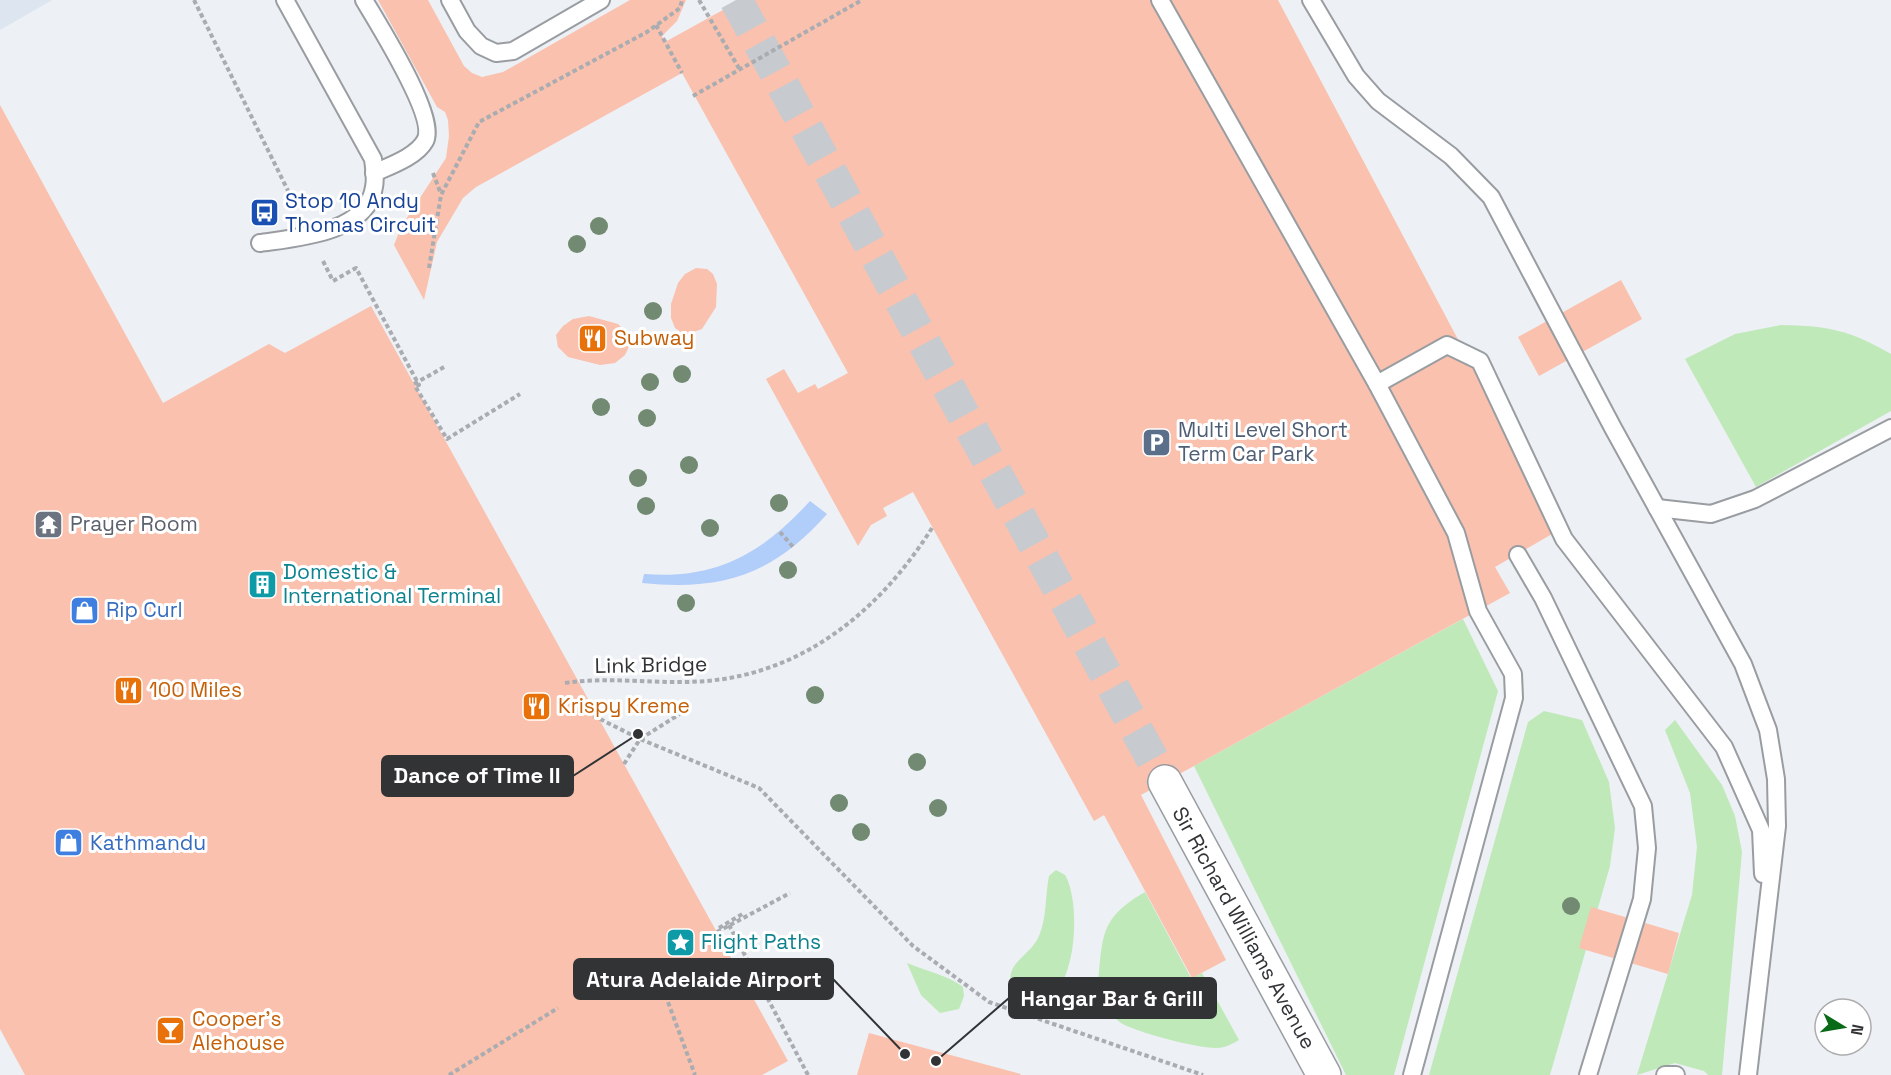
<svg xmlns="http://www.w3.org/2000/svg" width="1891" height="1075" font-family="'Space Grotesk',sans-serif">
	<style>
		.built { fill: #dce5f0 }
		.green { fill: #bfe9b8 }
		.water { fill: #b1cdfa }
		.building { fill: #fac1ae }
		.lines { fill: none; stroke-linecap: round; stroke-linejoin: round }
		.secondary-tunnel { stroke: #c7cacf; stroke-width: 33; stroke-dasharray: 33 16; stroke-linecap: butt }
		.service-casing { stroke: #999da1; stroke-width: 20 }
		.secondary-casing { stroke: #999da1; stroke-width: 36 }
		.path { stroke: #a9acb0; stroke-width: 4; stroke-dasharray: 4.5 3; stroke-linecap: butt }
		.service { stroke: #fff; stroke-width: 16 }
		.secondary { stroke: #fff; stroke-width: 33 }
		.tree { fill: #718a71 }
		.labels { text-anchor: middle; stroke-width: 6; stroke-linejoin: round; paint-order: stroke }
		.transit-label { font-size: 21px; fill: #164399; stroke: #fff; text-anchor: start }
		.food-label { font-size: 21px; fill: #c56008; stroke: #fff; text-anchor: start }
		.service-label { font-size: 21px; fill: #4e5e75; stroke: #fff; text-anchor: start }
		.worship-label { font-size: 21px; fill: #5b616d; stroke: #fff; text-anchor: start }
		.culture-label { font-size: 21px; fill: #0d838f; stroke: #fff; text-anchor: start }
		.shop-label { font-size: 21px; fill: #366cbe; stroke: #fff; text-anchor: start }
		.street-label { font-size: 21px; fill: #313335; stroke: #fff }
		.leader { fill: none; stroke: #313335; stroke-width: 2 }
		.callout-dot { fill: #313335; stroke: #fff; stroke-width: 2 }
		.callout { fill: #313335; stroke: #313335; stroke-width: 2 }
		.callout-label { font-size: 22px; text-anchor: middle; font-weight: bold; fill: #fff }
	</style>
	<rect width="100%" height="100%" fill="#edf0f5"/>
	<polygon class="built" points="0,0 52,0 0,30"/>
	<g class="green">
		<path d="M1781 325C1829 326 1849 330 1891 354V411L1756 487 1685 359 1735 334Z"/>
		<polygon points="1463,619 1498,691 1394,1075 1346,1075 1194,766"/>
		<polygon points="1544,711 1582,720 1609,782 1615,828 1610,866 1550,1075 1429,1075 1528,722"/>
		<polygon points="1675,720 1722,785 1735,816 1742,852 1722,1075 1708,1075 1704,1071 1675,1063 1637,1075 1692,895 1697,847 1690,793 1665,730"/>
		<path d="M1056 870 1065 875C1085 908 1074 1033 1016 995 1011 988 1009 982 1011 973 1015 959 1033 951 1039 936 1047 917 1045 896 1049 876Z"/>
		<path d="M1145 892 1191 978 1202 973 1239 1040C1232 1044 1225 1048 1217 1048 1200 1049 1135 1032 1121 1023 1109 1014 1099 997 1098 983 1103 935 1100 918 1145 892Z"/>
		<path d="M907 963C926 971 947 975 963 987L964 996 959 1009 940 1013 921 995Z"/>
	</g>
	<path class="water" d="M810 501 827 514C773 575 722 591 642 583L644 574C716 580 763 553 810 501Z"/>
	<g class="building">
		<polygon points="378,0 428,0 464,66 472,73 482,77 503,72 630,0 686,0 677,21 662,36 665,42 741,0 1278,0 1559,530 1495,567 1510,593 1141,795 1226,960 1192,978 1104,815 1094,821 913,492 883,508 887,516 871,525 858,546 766,379 784,369 798,393 815,384 818,389 848,373 682,73 476,187 463,198 437,242 424,300 394,245 401,227 446,158 449,136 448,120 445,112 437,107"/>
		<polygon points="0,105 163,403 269,344 285,353 371,306 788,1061 762,1075 25,1075 0,1029"/>
		<polygon points="696,268 707,269 713,274 717,284 716,307 702,329 685,335 675,328 671,318 671,304 678,283 685,274"/>
		<polygon points="1621,280 1642,319 1539,376 1518,337"/>
		<polygon points="589,316 618,324 627,333 631,342 625,355 615,363 600,365 568,357 558,347 556,335 563,326 573,319"/>
		<polygon points="1591,907 1679,933 1668,974 1579,948"/>
		<polygon points="869,1033 1021,1074 1020,1075 857,1075"/>
	</g>
	<g class="lines">
		<polyline class="secondary-tunnel" points="736,0 1165,782"/>
		<defs>
			<g id="service">
				<path d="M364 0C378 24 438 118 425 141 416 157 389 166 374 173"/>
				<polyline points="450,0 467,31 481,46 496,53 513,51 601,0"/>
				<polyline points="1160,0 1377,384 1456,533 1478,611 1513,674 1514,698 1412,1075"/>
				<polyline points="1311,0 1356,76 1378,101 1451,156 1491,197 1613,428 1743,664 1768,730 1776,779 1777,826 1748,1075"/>
				<path d="M260 243C295 238 368 233 374 187 376 178 374 168 373 159L285 0"/>
				<polyline points="1377,384 1447,345 1480,361 1564,539 1724,747 1761,830 1763,874"/>
				<polyline points="1657,508 1711,514 1755,499 1891,428"/>
				<polyline points="1518,555 1543,598 1643,806 1647,848 1642,899 1588,1075"/>
				<polyline points="1665,1075 1676,1075"/>
			</g>
			<polyline id="secondary" points="1165,782 1324,1075"/>
		</defs>
		<use href="#service" class="service-casing"/>
		<use href="#secondary" class="secondary-casing"/>
		<g class="path">
			<polyline points="194,0 297,209"/>
			<polyline points="699,0 740,70"/>
			<polyline points="656,25 682,73"/>
			<polyline points="693,96 862,0"/>
			<polyline points="433,173 441,194"/>
			<polyline points="323,261 333,281 356,268 419,385 415,386 447,439 520,394"/>
			<polyline points="429,268 441,195 479,122 647,32 680,8 682,0"/>
			<polyline points="414,384 446,366"/>
			<polyline points="780,532 794,548"/>
			<path d="M565 683C613 676 658 685 706 681 805 673 881 609 932 528"/>
			<polyline points="580,709 640,739 759,788 913,946 989,1002 1203,1075"/>
			<polyline points="624,764 640,739 691,707"/>
			<polyline points="729,925 808,1075"/>
			<polyline points="719,928 744,913"/>
			<polyline points="717,932 790,893"/>
			<polyline points="655,967 695,1075"/>
			<polyline points="449,1075 558,1008"/>
		</g>
		<use href="#service" class="service"/>
		<use href="#secondary" class="secondary"/>
	</g>
	<g class="tree">
		<circle cx="599" cy="226" r="9"/>
		<circle cx="577" cy="244" r="9"/>
		<circle cx="653" cy="311" r="9"/>
		<circle cx="682" cy="374" r="9"/>
		<circle cx="650" cy="382" r="9"/>
		<circle cx="601" cy="407" r="9"/>
		<circle cx="647" cy="418" r="9"/>
		<circle cx="689" cy="465" r="9"/>
		<circle cx="638" cy="478" r="9"/>
		<circle cx="779" cy="503" r="9"/>
		<circle cx="646" cy="506" r="9"/>
		<circle cx="710" cy="528" r="9"/>
		<circle cx="788" cy="570" r="9"/>
		<circle cx="686" cy="603" r="9"/>
		<circle cx="815" cy="695" r="9"/>
		<circle cx="917" cy="762" r="9"/>
		<circle cx="839" cy="803" r="9"/>
		<circle cx="938" cy="808" r="9"/>
		<circle cx="861" cy="832" r="9"/>
		<circle cx="1571" cy="906" r="9"/>
	</g>
	<defs>
		<symbol id="bus-square" viewBox="-11 -11 22 22"><rect x="-9" y="-9" width="18" height="18" rx="4" fill="#1a4fb4" stroke="#fff"/><path d="M-5-6H5V4H4V6H2V4H-2V6H-4V4H-5ZM-3.5-4V0h7V-4ZM-3.5 1.2v1.5H-2V1.2ZM2 1.2v1.5H3.5V1.2Z" fill="#fff"/></symbol>
		<symbol id="restaurant-square" viewBox="-11 -11 22 22"><rect x="-9" y="-9" width="18" height="18" rx="4" fill="#e8710a" stroke="#fff"/><path d="M-5-6h1v4h1v-4h1v4h1v-4h1v5L-1.5 .5V6h-2V.5L-5-1ZM5-6V6H3V1.5H1.5Q1.5-4 5-6Z" fill="#fff"/></symbol>
		<symbol id="parking-square" viewBox="-11 -11 22 22"><rect x="-9" y="-9" width="18" height="18" rx="4" fill="#5c6f8a" stroke="#fff"/><path d="M-3.5-5.5H1a3.5 3.5 0 0 1 0 7H-1V5.5H-3.5ZM-1-3.4V-.6H.8a1.4 1.4 0 0 0 0-2.8Z" fill="#fff"/></symbol>
		<symbol id="temple-square" viewBox="-11 -11 22 22"><rect x="-9" y="-9" width="18" height="18" rx="4" fill="#6b7280" stroke="#fff"/><path d="M0-6L5-2H3V0L6.5 2.5H4V6H1.5V3h-3V6H-4V2.5H-6.5L-3 0V-2H-5Z" fill="#fff"/></symbol>
		<symbol id="building-square" viewBox="-11 -11 22 22"><rect x="-9" y="-9" width="18" height="18" rx="4" fill="#0f9aa8" stroke="#fff"/><path d="M-4-6H4V6H1V3H-1V6H-4ZM-2.5-4.3h1.7v1.8h-1.7ZM.8-4.3h1.7v1.8H.8ZM-2.5-1h1.7V.8h-1.7ZM.8-1h1.7V.8H.8Z" fill="#fff"/></symbol>
		<symbol id="shop-square" viewBox="-11 -11 22 22"><rect x="-9" y="-9" width="18" height="18" rx="4" fill="#3f7fe0" stroke="#fff"/><path d="M-5-2.5h2.3a2.7 3.5 0 0 1 5.4 0H5L5.5 6h-11ZM-1.5-2.5h3a1.5 2.3 0 0 0-3 0Z" fill="#fff"/></symbol>
		<symbol id="sight-square" viewBox="-11 -11 22 22"><rect x="-9" y="-9" width="18" height="18" rx="4" fill="#0f9aa8" stroke="#fff"/><path d="M0-6L1.8-2.2L6-1.7L2.9 1.2L3.7 5.4L0 3.3L-3.7 5.4L-2.9 1.2L-6-1.7L-1.8-2.2Z" fill="#fff"/></symbol>
		<symbol id="bar-square" viewBox="-11 -11 22 22"><rect x="-9" y="-9" width="18" height="18" rx="4" fill="#e8710a" stroke="#fff"/><path d="M-6-5H6L.8 .8V4.5H3.5V6h-7V4.5H-.8V.8Z" fill="#fff"/></symbol>
	</defs>
	<g fill-rule="evenodd">
		<use href="#bus-square" x="248" y="196" width="33" height="33"/>
		<use href="#restaurant-square" x="576" y="322" width="33" height="33"/>
		<use href="#parking-square" x="1140" y="426" width="33" height="33"/>
		<use href="#temple-square" x="32" y="508" width="33" height="33"/>
		<use href="#building-square" x="246" y="568" width="33" height="33"/>
		<use href="#shop-square" x="68" y="594" width="33" height="33"/>
		<use href="#restaurant-square" x="112" y="674" width="33" height="33"/>
		<use href="#restaurant-square" x="520" y="690" width="33" height="33"/>
		<use href="#shop-square" x="52" y="826" width="33" height="33"/>
		<use href="#sight-square" x="664" y="926" width="33" height="33"/>
		<use href="#bar-square" x="154" y="1014" width="33" height="33"/>
	</g>
	<g class="labels">
		<g class="transit-label">
			<text x="285" y="208">Stop 10 Andy<tspan x="285" dy="24">Thomas Circuit</tspan></text>
		</g>
		<g class="food-label">
			<text x="614" y="345">Subway</text>
			<text x="149" y="697">100 Miles</text>
			<text x="558" y="713">Krispy Kreme</text>
			<text x="192" y="1026">Cooper's<tspan x="192" dy="24">Alehouse</tspan></text>
		</g>
		<g class="service-label">
			<text x="1178" y="437">Multi Level Short<tspan x="1178" dy="24">Term Car Park</tspan></text>
		</g>
		<g class="worship-label">
			<text x="70" y="531">Prayer Room</text>
		</g>
		<g class="culture-label">
			<text x="283" y="579">Domestic &amp;<tspan x="283" dy="24">International Terminal</tspan></text>
			<text x="701" y="949">Flight Paths</text>
		</g>
		<g class="shop-label">
			<text x="106" y="617">Rip Curl</text>
			<text x="90" y="850">Kathmandu</text>
		</g>
		<g class="street-label">
			<text transform="translate(651 665) rotate(-1)" y="7">Link Bridge</text>
			<text transform="translate(1244 928) rotate(61)" y="7">Sir Richard Williams Avenue</text>
		</g>
	</g>
	<path class="leader" d="M638 734L573 776M905 1054L833 979M936 1061L1009 998"/>
	<g class="callout-dot">
		<circle cx="638" cy="734" r="6"/>
		<circle cx="905" cy="1054" r="6"/>
		<circle cx="936" cy="1061" r="6"/>
	</g>
	<g class="callout">
		<rect x="382" y="756" width="191" height="40" rx="6"/>
		<rect x="574" y="959" width="259" height="40" rx="6"/>
		<rect x="1009" y="978" width="207" height="40" rx="6"/>
	</g>
	<g class="callout-label">
		<text x="477" y="783">Dance of Time II</text>
		<text x="704" y="987">Atura Adelaide Airport</text>
		<text x="1112" y="1006">Hangar Bar &amp; Grill</text>
	</g>
	<g transform="translate(1843 1027) rotate(101)"><circle r="28" fill="#ffffff" stroke="#adadae" stroke-width="1.5"/>
	<path d="M0-4.5L10 22L0 15L-10 22Z" fill="#096b17"/>
	<text y="-9" font-size="16" font-weight="bold" text-anchor="middle" fill="#313335">N</text>
	</g>
</svg>
